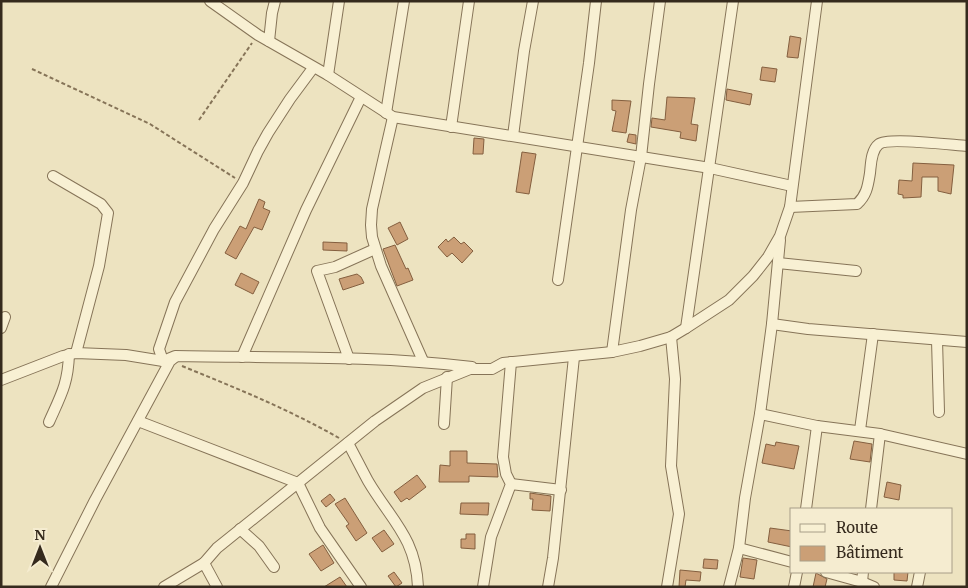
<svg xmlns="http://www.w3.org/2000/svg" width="968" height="588" font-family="Merriweather,serif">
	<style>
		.building { fill: #cb9f76; stroke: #845f3f }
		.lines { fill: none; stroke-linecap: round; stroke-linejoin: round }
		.minor-casing { stroke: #867458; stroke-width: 12 }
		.path { stroke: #867458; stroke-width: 2; stroke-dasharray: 4 2.5; stroke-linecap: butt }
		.minor { stroke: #f8f0d3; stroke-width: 10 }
	</style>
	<rect width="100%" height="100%" fill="#ede3c0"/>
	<g class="building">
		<polygon points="790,36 801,38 798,58 787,57"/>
		<polygon points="762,67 777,69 775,82 760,80"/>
		<polygon points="727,89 752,94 750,105 726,100"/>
		<polygon points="667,97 695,98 691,124 698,125 696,141 680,138 681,132 651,127 652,118 665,120"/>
		<polygon points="612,100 631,101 626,133 612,131 616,111 612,110"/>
		<polygon points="629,134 636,135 636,144 627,142"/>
		<polygon points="474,138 484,139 483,154 473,154"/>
		<polygon points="522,152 536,154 529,194 516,192"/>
		<polygon points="913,163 954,165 951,194 938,191 938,177 922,177 921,197 903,198 903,195 898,194 899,180 912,181"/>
		<polygon points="259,199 265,202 263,208 270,211 262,230 254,227 236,259 225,253 240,226 246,229"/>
		<polygon points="400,222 408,239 397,245 388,228"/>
		<polygon points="454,237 461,244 464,242 473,251 462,263 452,253 447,257 438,247 446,239 448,242"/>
		<polygon points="323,242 347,243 347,251 323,250"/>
		<polygon points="395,245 406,269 408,268 413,280 397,286 383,249"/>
		<polygon points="241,273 259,282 253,294 235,285"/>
		<polygon points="357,274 361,277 364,283 343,290 339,279"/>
		<polygon points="854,441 872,444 870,462 850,459"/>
		<polygon points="776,442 799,446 794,469 762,463 766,444 775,446"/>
		<polygon points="450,451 467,451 467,463 497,464 498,477 469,476 469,482 439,482 440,465 450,466"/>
		<polygon points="417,475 426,487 409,500 407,498 401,502 394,492"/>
		<polygon points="887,482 901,485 899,500 884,497"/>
		<polygon points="530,493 551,496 550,511 532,510 533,499 530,499"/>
		<polygon points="330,494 335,500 326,507 321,501"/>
		<polygon points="345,498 367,533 356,541 346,526 349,524 335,504"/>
		<polygon points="461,503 489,503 488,515 460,514"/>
		<polygon points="770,528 792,531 792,547 768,542"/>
		<polygon points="384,530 394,544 382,552 372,538"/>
		<polygon points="466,534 475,534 475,549 461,548 461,539 466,539"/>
		<polygon points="323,545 334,563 321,571 309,554"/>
		<polygon points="743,558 757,560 754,579 740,577"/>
		<polygon points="704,559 718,560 717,569 703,568"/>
		<polygon points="680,570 701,572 700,581 686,580 685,587 679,587"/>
		<polygon points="394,572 402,583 396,587 388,576"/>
		<polygon points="894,572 908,572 907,581 894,580"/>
		<polygon points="816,573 827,579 825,587 813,587"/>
		<polygon points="340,577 347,587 324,587"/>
	</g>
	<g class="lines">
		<defs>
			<g id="minor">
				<polyline points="210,1 258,35 328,75 393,117 710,168 792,186"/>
				<polyline points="269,41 272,13 275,1"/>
				<polyline points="328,75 339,1"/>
				<polyline points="386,113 404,1"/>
				<polyline points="393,117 372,209 371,225 372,237 381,266 423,361"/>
				<polyline points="451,127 469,1"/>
				<polyline points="513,136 524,51 533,1"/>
				<polyline points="53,176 101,204 108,213 99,266 76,353"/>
				<path d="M790 207 857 204C867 195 868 185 870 173 871 164 871 150 879 144 888 137 952 145 967 146"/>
				<polyline points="778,263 856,271"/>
				<polyline points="558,280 589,63 596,1"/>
				<polyline points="772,324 808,329 967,342"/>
				<polyline points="1,328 5,317"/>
				<polyline points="686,328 733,1"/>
				<polyline points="937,340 939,412"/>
				<polyline points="612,352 631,210 641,157 649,84 660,1"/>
				<polyline points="242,357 306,210 361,97"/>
				<polyline points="349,359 317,271 335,267 375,249"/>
				<polyline points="163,361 159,349 175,302 214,229 243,183 258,151 268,133 290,99 313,68"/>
				<path d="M1 380 63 356 76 353 126 355 163 361 175 356C274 358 373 355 472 367"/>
				<polyline points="760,414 817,426 880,434 967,454"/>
				<polyline points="138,421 298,483 320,528 361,587"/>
				<path d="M49 422C61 395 68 384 69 354"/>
				<polyline points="444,424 447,377"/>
				<polyline points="860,430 873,334"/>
				<path d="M348 443C355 456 361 468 368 481 391 520 416 538 418 587"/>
				<polyline points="511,484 561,490"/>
				<polyline points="806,509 817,426"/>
				<polyline points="871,509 880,434"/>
				<polyline points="240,529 259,546 274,567"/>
				<polyline points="739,548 792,562"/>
				<polyline points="204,563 217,587"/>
				<polyline points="826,572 862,582 863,572"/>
				<polyline points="862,582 874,587"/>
				<polyline points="51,587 95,500 170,361 175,357"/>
				<polyline points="164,587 204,563 217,548 375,421 423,388 470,369 492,369 503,363 612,352 640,346 671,337 686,328 729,300 753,276 768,257 780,236 790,207 817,1"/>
				<polyline points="483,587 491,537 511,484 506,474 503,457 511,362"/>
				<polyline points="548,587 553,558 574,357"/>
				<polyline points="667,587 679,514 671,466 675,379 671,337"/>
				<polyline points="729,587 739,548 745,498 760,414 772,324 780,240"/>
				<polyline points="794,587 797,572"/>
				<polyline points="917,587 920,572"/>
			</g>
		</defs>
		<use href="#minor" class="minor-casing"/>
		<g class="path">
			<polyline points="32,69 150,124 235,178"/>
			<polyline points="199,120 252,43"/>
			<path d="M182 366C236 388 288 409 339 438"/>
		</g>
		<use href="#minor" class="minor"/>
	</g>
	<rect width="968" height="588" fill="none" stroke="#352a1d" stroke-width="5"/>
	<rect x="790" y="508" width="162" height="65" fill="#f5ecd0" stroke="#a89e88"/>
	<rect x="800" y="524" width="25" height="8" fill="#f8f0d3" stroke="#a89e88"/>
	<text x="836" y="533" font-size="15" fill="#352a1d">Route</text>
	<rect x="800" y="546" width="25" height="15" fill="#cb9f76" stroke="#a89e88"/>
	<text x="836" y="558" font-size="15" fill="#352a1d">Bâtiment</text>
	<g transform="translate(40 548)" stroke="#f5ecd0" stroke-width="4" paint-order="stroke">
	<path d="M0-4L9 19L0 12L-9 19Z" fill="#352a1d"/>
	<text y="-8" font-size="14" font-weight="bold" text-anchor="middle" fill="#352a1d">N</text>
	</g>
</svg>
